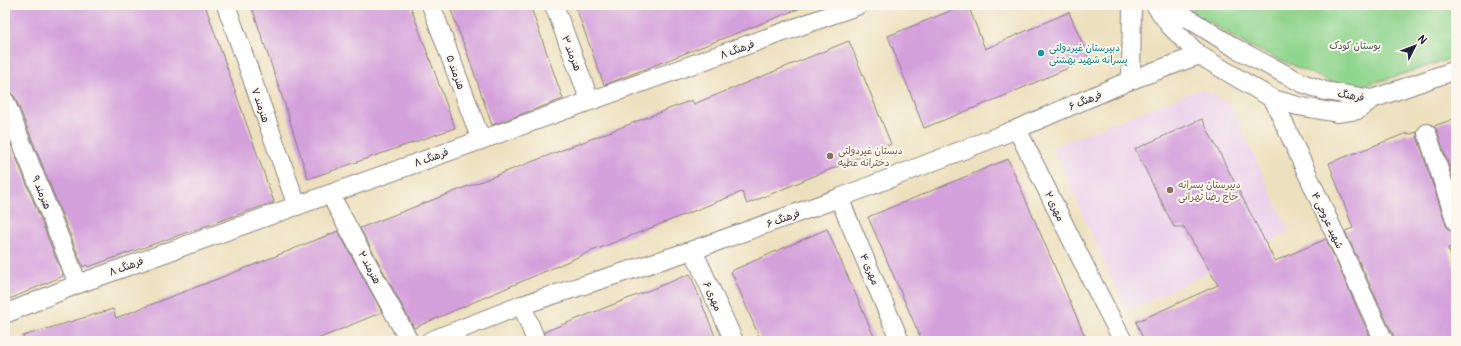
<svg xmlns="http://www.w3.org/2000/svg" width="1461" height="346" font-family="Pangolin,'Playpen Sans Arabic',sans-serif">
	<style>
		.built { fill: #ead1ec }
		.green { fill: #90d58e; stroke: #597c64 }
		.building { fill: #d4a0dc }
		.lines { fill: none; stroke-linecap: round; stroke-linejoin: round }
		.street-casing { stroke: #88817c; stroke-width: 20 }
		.street { stroke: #fff; stroke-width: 18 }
		.culture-dot { fill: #0f9aa8; stroke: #fbf7ec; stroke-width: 1.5 }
		.education-dot { fill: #8d6e63; stroke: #fbf7ec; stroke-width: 1.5 }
		.labels { text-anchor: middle; stroke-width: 4; stroke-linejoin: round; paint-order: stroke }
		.park-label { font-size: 10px; fill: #435854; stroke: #fbf7ec }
		.culture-label { font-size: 10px; fill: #0d838f; stroke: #fbf7ec; text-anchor: start }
		.street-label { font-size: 10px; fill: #22223b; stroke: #fbf7ec }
		.education-label { font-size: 10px; fill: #785e54; stroke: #fbf7ec; text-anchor: start }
	</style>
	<rect width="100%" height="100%" fill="#fbf7ec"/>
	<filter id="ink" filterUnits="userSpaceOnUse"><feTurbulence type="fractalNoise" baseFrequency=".025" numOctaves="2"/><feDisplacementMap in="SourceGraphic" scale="8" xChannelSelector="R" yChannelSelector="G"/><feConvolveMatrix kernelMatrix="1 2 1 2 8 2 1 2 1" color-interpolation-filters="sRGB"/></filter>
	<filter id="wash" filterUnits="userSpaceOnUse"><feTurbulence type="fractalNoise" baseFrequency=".012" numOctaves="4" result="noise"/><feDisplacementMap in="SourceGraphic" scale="16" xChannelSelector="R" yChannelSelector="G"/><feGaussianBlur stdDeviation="0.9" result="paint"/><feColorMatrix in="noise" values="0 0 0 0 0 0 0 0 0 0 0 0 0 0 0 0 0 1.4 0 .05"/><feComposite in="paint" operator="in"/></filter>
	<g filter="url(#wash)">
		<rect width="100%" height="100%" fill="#ede0be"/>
		<polygon class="built" points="1200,89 1230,103 1289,232 1127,312 1052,147"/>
		<polygon class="green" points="1187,5 1456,5 1456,57 1384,80 1358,86 1328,81 1245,44 1199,16"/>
		<g id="blocks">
			<g class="building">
				<polygon points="5,5 205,5 274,202 88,267 87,265 83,267 15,97 11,93 5,91"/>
				<polygon points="251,5 410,5 455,128 308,179 285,105"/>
				<polygon points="449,5 530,5 563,99 492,125 469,58"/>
				<polygon points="575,5 806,5 806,6 604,85"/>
				<polygon points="965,5 968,5 985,49 1069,12 1089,59 1004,96 924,128 888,36"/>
				<polygon points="849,41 891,144 747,204 742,192 592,251 414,328 360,228 692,100 694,104"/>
				<polygon points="1456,118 1456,188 1437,130 1434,126"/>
				<polygon points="1202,119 1275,261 1326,239 1372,341 1144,341 1136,322 1218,285 1184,227 1174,227 1135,149"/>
				<polygon points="5,129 63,276 5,301"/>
				<polygon points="1417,132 1417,136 1446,225 1449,230 1456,232 1456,246 1448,248 1456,271 1456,341 1394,341 1394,337 1345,231 1353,228 1329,163 1407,133 1407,135"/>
				<polygon points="1008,159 1087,341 922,341 868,217"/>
				<polygon points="827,229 876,341 761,341 731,271"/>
				<polygon points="338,231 382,312 313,341 24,341 23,336 113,309 116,318 256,264"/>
				<polygon points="690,274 717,341 546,341 544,332"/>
			</g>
		</g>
	</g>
	<g filter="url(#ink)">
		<use href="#blocks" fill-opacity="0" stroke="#88817c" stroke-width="1"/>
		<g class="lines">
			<defs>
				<g id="street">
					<polyline points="226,5 297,206"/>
					<polyline points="431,5 481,140"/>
					<polyline points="554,5 590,101"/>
					<polyline points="1155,5 1170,26 1199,55 1273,99 1298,106 1337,113 1358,110 1372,99 1456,70"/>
					<polyline points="1167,5 1237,49 1302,83 1325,91 1372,99"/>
					<polyline points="1131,80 1132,5"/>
					<polyline points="1273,99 1384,341"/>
					<polyline points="5,101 78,284"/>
					<polyline points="1017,129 1093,283 1123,341"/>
					<polyline points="1427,133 1456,222"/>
					<polyline points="330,194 409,341"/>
					<polyline points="839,198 900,341"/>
					<polyline points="693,250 734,341"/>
					<polyline points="522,305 536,341"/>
					<polyline points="5,314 78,284 859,5"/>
					<polyline points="430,341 522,305 693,250 839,198 1017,129 1131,80 1199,55"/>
				</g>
			</defs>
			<use href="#street" class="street-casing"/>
			<use href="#street" class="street"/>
		</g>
	</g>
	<circle class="culture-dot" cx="1041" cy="53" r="4"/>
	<g class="education-dot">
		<circle cx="830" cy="156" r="4"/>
		<circle cx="1170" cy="190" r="4"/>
	</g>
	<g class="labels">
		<g class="park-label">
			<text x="1355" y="49">بوستان کودک</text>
		</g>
		<g class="culture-label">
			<text x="1049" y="51">دبیرستان غیردولتی<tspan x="1049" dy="12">پسرانه شهید بهشتی</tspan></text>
		</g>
		<g class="street-label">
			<text transform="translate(737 49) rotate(-20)" y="4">فرهنگ ۸</text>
			<text transform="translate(572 53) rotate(69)" y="4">هنرمند ۳</text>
			<text transform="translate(456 72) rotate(70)" y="4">هنرمند ۵</text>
			<text transform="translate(1351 95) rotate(9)" y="4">فرهنگ</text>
			<text transform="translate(1085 100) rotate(-23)" y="4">فرهنگ ۶</text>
			<text transform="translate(261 105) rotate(71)" y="4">هنرمند ۷</text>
			<text transform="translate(431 157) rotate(-20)" y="4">فرهنگ ۸</text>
			<text transform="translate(42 192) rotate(68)" y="4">هنرمند ۹</text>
			<text transform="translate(1055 206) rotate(64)" y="4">مهری ۲</text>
			<text transform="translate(783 218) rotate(-20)" y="4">فرهنگ ۶</text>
			<text transform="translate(1328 220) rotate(65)" y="4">شهید عروجی ۴</text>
			<text transform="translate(126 266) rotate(-20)" y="4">فرهنگ ۸</text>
			<text transform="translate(370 267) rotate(62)" y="4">هنرمند ۲</text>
			<text transform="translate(870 269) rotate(67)" y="4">مهری ۴</text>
			<text transform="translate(713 296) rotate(66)" y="4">مهری ۶</text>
		</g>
		<g class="education-label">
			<text x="838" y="154">دبستان غیردولتی<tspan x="838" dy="12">دخترانه عطیه</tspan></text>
			<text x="1178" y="188">دبیرستان پسرانه<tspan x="1178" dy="12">حاج رضا تهرانی</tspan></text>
		</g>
	</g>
	<rect width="1461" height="346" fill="none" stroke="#fbf7ec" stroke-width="20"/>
	<g transform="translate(1415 46) rotate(48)" stroke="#fbf7ec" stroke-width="3" paint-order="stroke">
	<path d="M0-3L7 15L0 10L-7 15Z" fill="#22223b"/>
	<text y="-6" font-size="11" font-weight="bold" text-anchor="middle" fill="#22223b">N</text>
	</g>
</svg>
